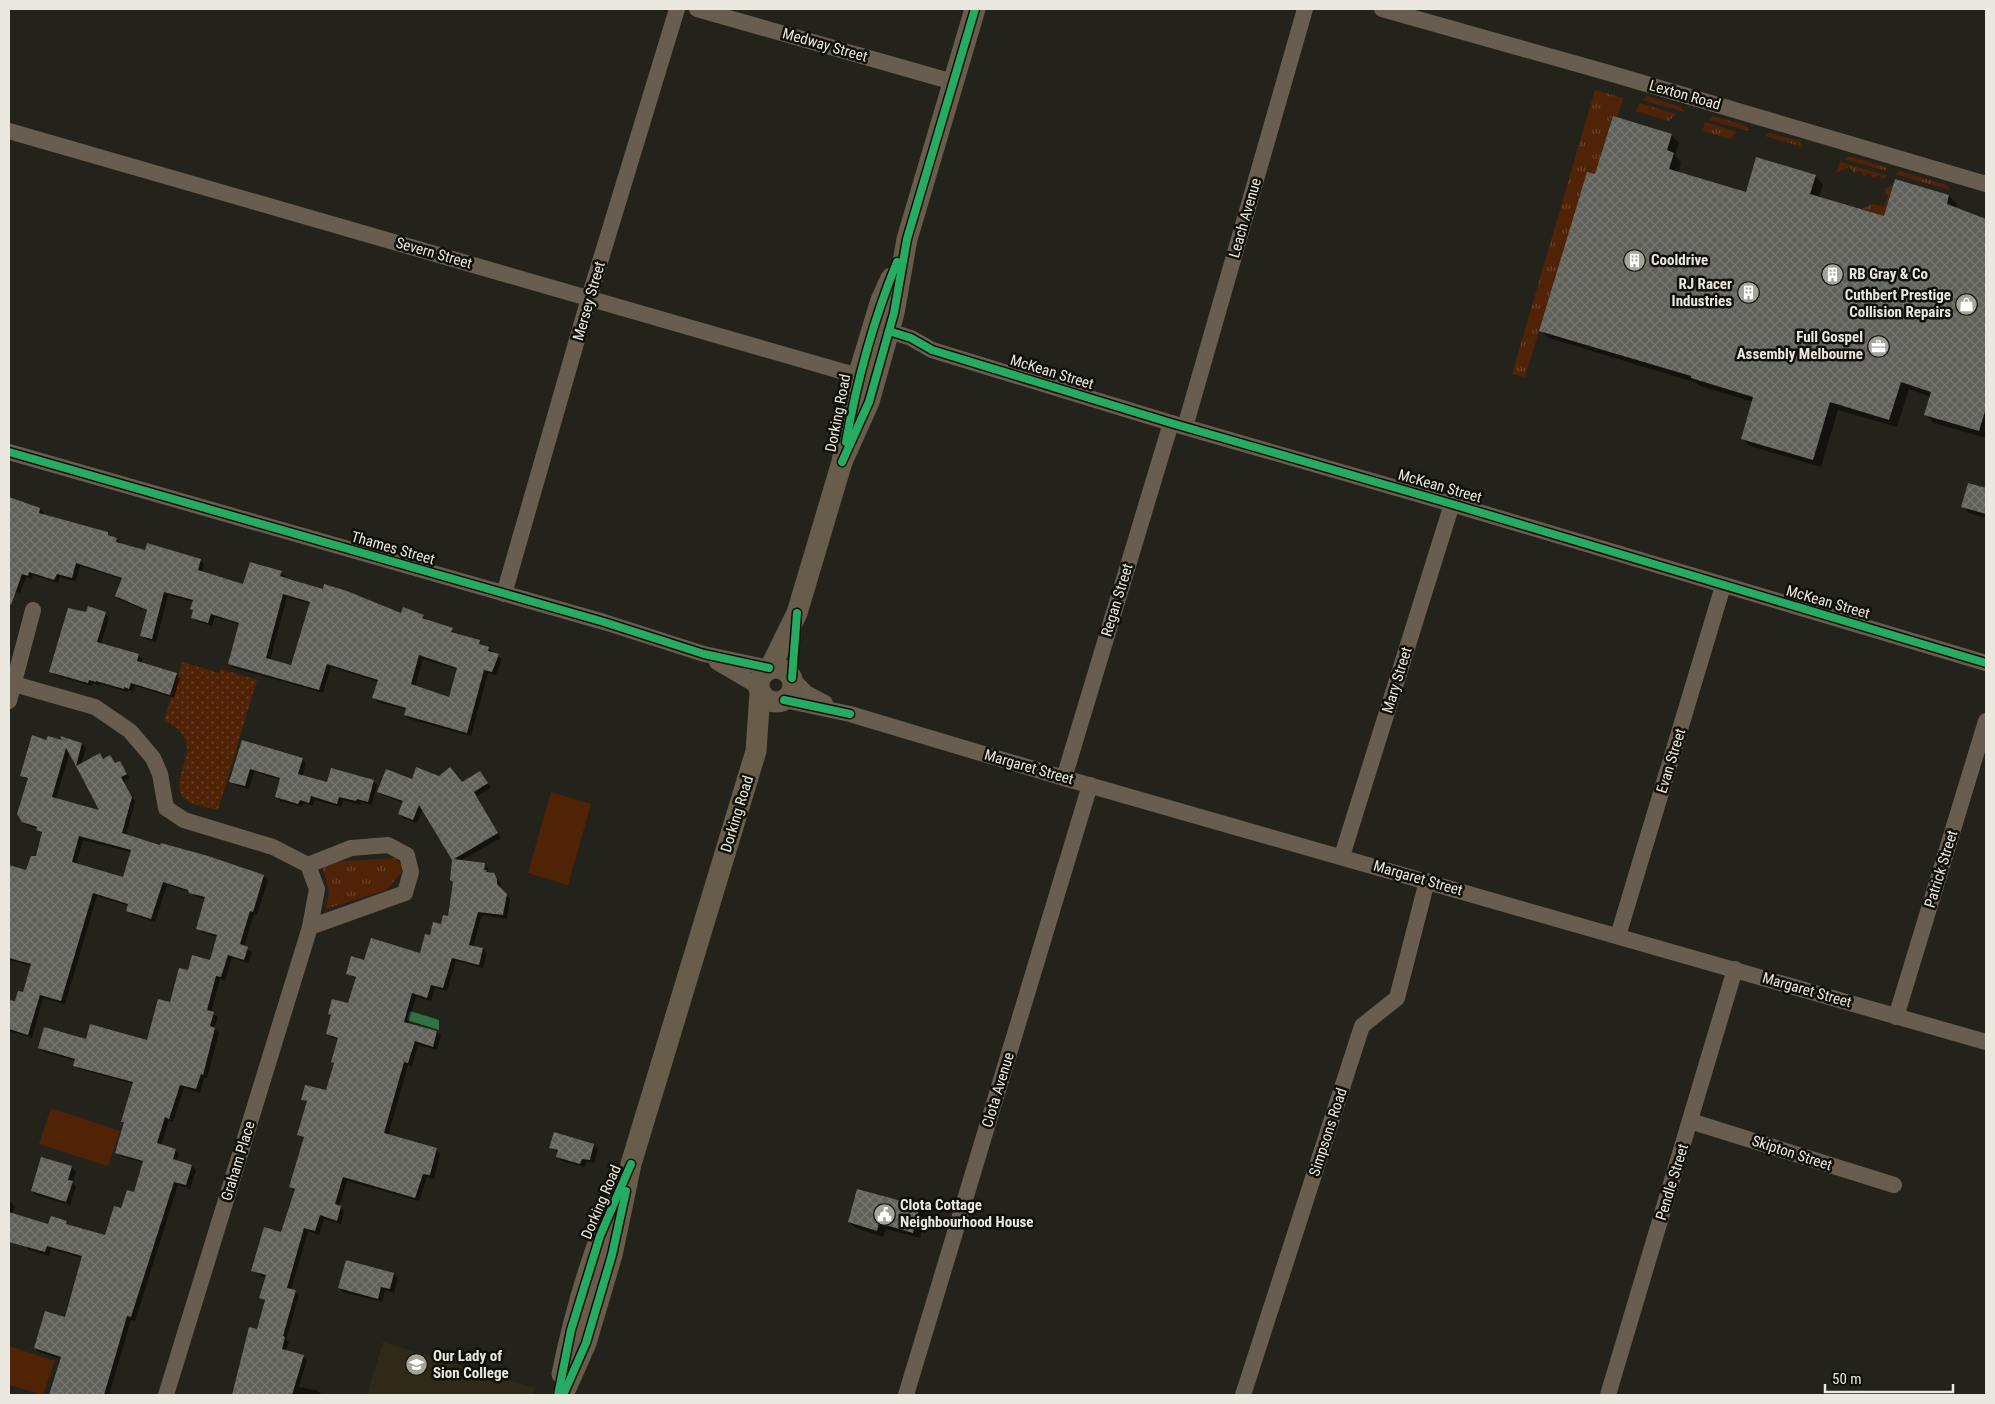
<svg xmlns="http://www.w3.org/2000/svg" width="1995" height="1404" font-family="'Roboto Condensed',sans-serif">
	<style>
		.built { fill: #2e2a17 }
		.grass { fill: url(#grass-tufts) }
		.park { fill: url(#park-dots) }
		.garden { fill: #502307 }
		.water { fill: #2c7445 }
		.shadow { fill: #0007; fill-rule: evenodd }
		.building { fill: url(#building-cross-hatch); fill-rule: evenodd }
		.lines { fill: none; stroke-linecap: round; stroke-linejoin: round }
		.minor { stroke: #685d4e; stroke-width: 16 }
		.major { stroke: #685c4a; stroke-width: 21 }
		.cycleway-casing { stroke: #100f08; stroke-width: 11 }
		.cycleway { stroke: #26ab63; stroke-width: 8 }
		.labels { text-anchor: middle; stroke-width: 5; stroke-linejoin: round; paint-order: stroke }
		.street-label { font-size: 15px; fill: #eae8df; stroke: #100f08 }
		.poi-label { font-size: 15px; font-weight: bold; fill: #eae8df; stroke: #100f08; text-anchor: start }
	</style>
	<defs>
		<pattern id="grass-tufts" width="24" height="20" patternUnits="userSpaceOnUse" patternTransform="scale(1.25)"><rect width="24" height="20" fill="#502307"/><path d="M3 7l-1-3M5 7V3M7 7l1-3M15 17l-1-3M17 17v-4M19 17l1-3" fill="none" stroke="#69432b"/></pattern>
		<pattern id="park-dots" width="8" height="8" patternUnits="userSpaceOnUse" patternTransform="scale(1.25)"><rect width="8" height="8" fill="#502307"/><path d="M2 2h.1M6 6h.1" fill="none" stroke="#69432b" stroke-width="1.8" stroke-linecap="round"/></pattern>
		<pattern id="building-cross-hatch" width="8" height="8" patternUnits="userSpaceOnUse" patternTransform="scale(1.25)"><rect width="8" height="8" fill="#60615a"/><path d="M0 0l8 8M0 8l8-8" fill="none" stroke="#777871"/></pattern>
	</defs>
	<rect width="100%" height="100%" fill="#24231b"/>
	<polygon class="built" points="383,1342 535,1388 533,1395 367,1395"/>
	<g class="grass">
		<polygon points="1595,90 1623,98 1617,117 1612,116 1595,174 1587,172 1525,377 1512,374"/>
		<polygon points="1647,96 1681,107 1684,112 1643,100"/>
		<polygon points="1639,103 1676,114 1669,121 1636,111"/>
		<polygon points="1713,116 1747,126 1749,131 1709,120"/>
		<polygon points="1705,122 1737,132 1730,139 1703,131"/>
		<polygon points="1769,133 1800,141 1802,147 1765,136"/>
		<polygon points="1848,156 1886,167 1887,171 1844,159"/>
		<polygon points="1840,162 1888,176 1882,179 1880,175 1873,178 1870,173 1864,176 1860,170 1854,173 1850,167 1836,173"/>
		<polygon points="1900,171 1947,185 1950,190 1895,174"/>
		<polygon points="1893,185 1884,216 1862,209 1873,204 1884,207 1888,196 1884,190"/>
		<polygon points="396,858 401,865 402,872 386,890 326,909 329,891 322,865 327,862"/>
	</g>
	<path class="park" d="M182 662 219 673 221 669 257 680 218 810C208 807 193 806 185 799 163 779 214 742 164 721Z"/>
	<g class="garden">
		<polygon points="551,792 591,804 568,885 528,873"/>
		<polygon points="51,1108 120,1131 108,1166 39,1144"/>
		<polygon points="9,1346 55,1361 43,1395 9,1385"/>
	</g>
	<polygon class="water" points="410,1011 439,1020 439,1030 407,1020"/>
	<g class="shadow">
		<polygon points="1671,135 1679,143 1675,156 1681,162 1678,173 1747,193 1815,176 1823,184 1819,198 1885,217 1896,180 1949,196 1957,204 1956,208 1969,215 1986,220 1986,438 1934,423 1926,415 1931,397 1909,389 1897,427 1838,410 1821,467 1750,446 1742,438 1753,402 1700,386 1697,383 1549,338 1541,330 1596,175"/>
		<polygon points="1969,484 1986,489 1986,518 1969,513 1963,506"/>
		<path d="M9 498 40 509 44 513 43 515 108 534 117 539 120 544 146 551 200 560 204 564 202 573 244 585 281 572 285 576 284 579 402 614 423 616 427 620 452 629 456 635 479 641 478 651 480 642 483 647 488 648 502 659 496 675 488 673 471 736 409 719 405 715 407 710 378 702 374 698 378 682 331 667 323 693 234 668 230 664 240 625 215 617 212 626 196 621 192 617 194 611V602L168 595 156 642 145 639 141 635 147 611 120 600 116 596 123 580 80 566 76 582 60 577 58 583 33 575 32 579 26 577 20 593 9 590ZM287 597 311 604 292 667 270 660ZM423 659 458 670 450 698 415 687Z"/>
		<polygon points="87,614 105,614 109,617 101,644 139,656 143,659 141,664 176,674 180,678 174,698 135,686 133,692 128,690 128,692 100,684 100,686 93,683 92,686 54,675 50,671"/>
		<path d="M47 741 82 744 86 748 81 765 100 755 105 759 110 756 116 764 119 763 123 767 130 778 124 781 135 802 126 835 207 857 264 876 268 880 257 915 254 914 244 947 252 952 248 963 232 958 225 981 220 979 211 1013 218 1017 214 1029 219 1033 207 1078H204L200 1093 184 1088 173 1122 169 1120 161 1146 175 1150 179 1154 177 1161 192 1166 196 1170 190 1189 178 1185 135 1321 131 1320 109 1395H50L62 1359 39 1352 35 1348 66 1318 82 1258 51 1249 49 1256 29 1250 25 1246 27 1239 9 1234V1201L15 1206 12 1215 49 1226 66 1223 69 1226 106 1236 122 1210 134 1194 144 1163 121 1156 117 1152 125 1124 122 1121 134 1084 79 1069 75 1065 76 1061 44 1052 39 1048 87 1041H148L189 971 211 961 218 937 201 932 197 928 206 900 195 896 191 892 167 885 155 922 132 915 128 910 129 906 97 896 65 1004 43 998 32 1038 9 1031V1001L16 1003 24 994 32 966 9 960V866L27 871 37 858 42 835 38 829 28 826 23 822 28 780 21 775ZM70 752 78 766 102 812 56 799ZM83 840 131 852 123 878 76 865Z"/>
		<polygon points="243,742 302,759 306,763 302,777 328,784 373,781 377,785 372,805 361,802 360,805 343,800 341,807 315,800 313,806 304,803 302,807 280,801 276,796 281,780 254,772 249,789 235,785 231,781"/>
		<path d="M480 773 491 788 477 796 501 838 460 861 484 864 488 868V874H493L498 879 501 884 500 889 510 899 507 919 482 915 473 947 483 949 487 953 483 968 456 961 447 991 435 988 431 1001 416 997 408 1024 437 1032 441 1036 437 1050 418 1045 412 1066 408 1065 388 1136 436 1150 440 1154 434 1179 427 1177 419 1201 347 1181 339 1207 344 1211 341 1224 324 1219 319 1235 308 1231 291 1290 299 1295 286 1340 289 1342 286 1351 303 1356 307 1360 299 1387 316 1390 323 1395H302L299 1393 298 1395H233L250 1328 257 1330 265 1302 261 1298 267 1278 257 1274 253 1270 282 1234 295 1191 290 1187 305 1139 299 1135 307 1103 303 1099 327 1092 335 1064 332 1062 339 1040 331 1037 327 1033 332 1017 329 1014 349 1005 357 979 347 973 365 962 421 954 431 937 449 918 454 883V860L423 808 417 823 403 818 399 814 404 803 383 795 379 791 413 780 440 777 463 783ZM483 866H486L484 876Z"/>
		<polygon points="593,1145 598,1149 594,1163 587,1162 584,1167 562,1161 557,1157 559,1153 550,1148"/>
		<polygon points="42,1158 72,1167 76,1172 72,1183 76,1186 70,1205 36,1195 32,1191"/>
		<polygon points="919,1207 926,1214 920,1238 886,1229 883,1237 856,1228 849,1222"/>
		<polygon points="394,1274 398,1278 394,1293 385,1290 382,1302 343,1292 339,1288"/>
	</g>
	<g class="building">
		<polygon points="1613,116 1672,134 1667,150 1674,153 1669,169 1746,192 1756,157 1816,175 1810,194 1884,216 1895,179 1949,195 1947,204 1986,219 1986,408 1979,431 1924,415 1931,392 1901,382 1889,420 1830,402 1813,460 1741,439 1753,397 1691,378 1691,376 1539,331 1587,172 1595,174"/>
		<polygon points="1968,483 1986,488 1986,514 1961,507"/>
		<path d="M9 497 40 508 39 513 108 532V535L117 538 116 542 145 550 147 543 201 559 198 570 243 584 250 562 282 571 280 576 292 580 323 589 324 584 347 591 401 613 403 607 424 615 422 618 453 628 451 632 480 640 479 644 489 647 488 651 499 654 492 672 484 670 467 733 404 715 406 708 372 698 378 680 327 664 319 690 228 664 239 623 211 614 208 623 191 618 193 610 190 609 193 600 164 592 152 639 140 636 147 610 115 596 122 578 76 563 72 578 57 574 54 580 29 572 28 576 22 574 11 605 9 604ZM283 594 310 602 291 665 266 658ZM419 655 457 668 449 697 411 684Z"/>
		<polygon points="88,606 106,612 97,642 139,654 137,661 177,673 170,695 131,683 129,689 124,687 124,689 96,681 96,682 89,680 88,683 49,672 68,608 86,612"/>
		<path d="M32 735 46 740 48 736 62 740 60 736 82 743 76 766 66 748 52 797 99 810 76 766 100 753 103 759 110 755 115 763 120 761 127 774 121 777 132 797 122 833 160 845 161 843 208 856 264 875 253 912 250 911 240 944 248 947 244 960 228 955 221 977 216 976 207 1010 214 1012 210 1026 215 1028 203 1075 201 1074 196 1089 180 1085 169 1119 165 1117 157 1143 176 1149 173 1159 192 1165 186 1185 174 1182 131 1317 127 1316 104 1395H49L61 1357 34 1348 45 1311 65 1317 82 1256 47 1246 45 1252 9 1242V1212L48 1224 51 1216 67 1221 66 1224 105 1235 114 1206 121 1208 127 1190 134 1192 143 1161 115 1153 124 1122H121L133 1082 73 1066 75 1059 38 1048 44 1027 86 1039 90 1024 147 1040 158 999 170 1002 179 968 188 970 192 955 210 960 217 935 196 929 205 897 189 893 188 890 163 882 151 919 126 911 128 904 93 893 61 1001 40 995 28 1035 9 1029V1000L15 1001 18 991 23 992 31 964 9 958V865L26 870 31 856H36L42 832 36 830 37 827 22 822 17 814 28 778 20 776ZM79 836 131 850 123 877 72 862Z"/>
		<polygon points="242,740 303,758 298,774 327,782 331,768 374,780 368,802 357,799 356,801 339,797 337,804 311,796 309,803 300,800 298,804 275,797 280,778 250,769 245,786 229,782"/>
		<polygon points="416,767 439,776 450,767 462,782 480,771 488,783 474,792 498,833 454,859 485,863 484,870 487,870 486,872 494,873 497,879 497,884 507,894 503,915 478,912 469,945 483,948 479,965 452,958 443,988 431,985 427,998 412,993 404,1022 437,1031 433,1047 415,1041 408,1063 404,1062 384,1133 437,1148 430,1175 423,1174 415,1198 343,1177 335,1204 341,1206 337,1221 320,1215 315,1231 304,1228 287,1288 296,1290 283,1336 285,1337 282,1349 304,1355 292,1395 232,1395 249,1327 257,1329 265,1300 259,1298 266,1275 251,1271 264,1227 281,1232 295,1189 289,1187 304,1137 297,1135 307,1101 301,1100 305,1085 326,1090 334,1063 331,1062 338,1038 326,1034 331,1015 328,1014 332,999 348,1003 356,977 346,974 351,956 364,960 371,938 420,953 425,934 430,935 433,922 441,924 443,915 448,916 453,882 450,880 452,860 419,805 413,820 398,814 403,801 377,792 386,769 412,779"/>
		<polygon points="554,1132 594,1144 590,1160 582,1159 580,1164 556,1157 558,1150 549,1148"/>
		<polygon points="41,1157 72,1166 68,1180 73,1181 66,1202 31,1191"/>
		<polygon points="857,1189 920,1206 913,1233 879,1223 877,1231 848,1222"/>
		<polygon points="346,1260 394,1273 390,1289 381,1287 378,1299 338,1288"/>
	</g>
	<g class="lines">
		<g class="minor">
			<polyline points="697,9 953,82"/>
			<polyline points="1382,9 1609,73 1986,184"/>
			<polyline points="9,131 858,376"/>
			<polyline points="889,331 911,338 932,350 1171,423 1452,504 1986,663"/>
			<polyline points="1185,427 1305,9"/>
			<polyline points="9,452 604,622 704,654 769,668"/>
			<polyline points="504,594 589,298 677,9"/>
			<polyline points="717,662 751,682 759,689"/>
			<polyline points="793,680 806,693 825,703"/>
			<polyline points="14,684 95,707 130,731 153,758 160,774 166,808 184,820 273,847 308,865 317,889 310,927 166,1395"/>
			<polyline points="784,700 850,714 1064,778 1986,1042"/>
			<polyline points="9,701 33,610"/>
			<polyline points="1064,778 1171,423"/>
			<polyline points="1342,856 1452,504"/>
			<polyline points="308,865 351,848 388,845 407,855 411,872 405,893 310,927"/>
			<polyline points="1618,936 1723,586"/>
			<polyline points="1896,1017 1986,721"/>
			<polyline points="1690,1121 1894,1185"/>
			<polyline points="906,1395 1090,785"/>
			<polyline points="1243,1395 1362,1026 1397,998 1427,881"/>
			<polyline points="1608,1395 1735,969"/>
		</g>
		<g class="major">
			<polyline points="842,462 869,402 894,313 907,239 975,9"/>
			<circle cx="776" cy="685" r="17"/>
			<polyline points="770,668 797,613 842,462 858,376 881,300 891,278"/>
			<path d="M562 1374C574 1316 590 1259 613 1205"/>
			<polyline points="563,1395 586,1343 612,1255 631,1164 756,751 760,693"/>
		</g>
		<defs>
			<g id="cycleway">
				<polyline points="889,331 911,338 932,350 1171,423 1452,504 1986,663"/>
				<path d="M846 442C857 380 873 321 897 262"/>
				<polyline points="9,452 604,622 704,654 769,668"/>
				<polyline points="842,462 869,402 894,313 907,239 975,9"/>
				<polyline points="792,678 797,613"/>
				<polyline points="784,700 850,714"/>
				<polyline points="564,1393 586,1343 612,1255 626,1191"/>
				<polyline points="558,1395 571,1330 600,1236 631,1164"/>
			</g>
		</defs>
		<use href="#cycleway" class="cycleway-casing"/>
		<use href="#cycleway" class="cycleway"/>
	</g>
	<defs>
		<symbol id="building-disc" viewBox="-11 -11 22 22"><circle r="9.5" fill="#a5a39a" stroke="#100f08"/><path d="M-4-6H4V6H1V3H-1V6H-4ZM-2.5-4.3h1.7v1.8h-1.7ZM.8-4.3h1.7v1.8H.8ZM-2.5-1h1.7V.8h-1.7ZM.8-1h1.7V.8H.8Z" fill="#fff"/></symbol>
		<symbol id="shop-disc" viewBox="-11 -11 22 22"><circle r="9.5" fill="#a5a39a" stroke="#100f08"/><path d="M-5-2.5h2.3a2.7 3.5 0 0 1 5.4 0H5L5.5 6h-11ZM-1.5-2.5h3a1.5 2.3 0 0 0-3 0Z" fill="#fff"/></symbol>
		<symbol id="office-disc" viewBox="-11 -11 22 22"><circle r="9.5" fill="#a5a39a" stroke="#100f08"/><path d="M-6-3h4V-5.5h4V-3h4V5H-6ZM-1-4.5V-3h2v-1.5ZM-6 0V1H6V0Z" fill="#fff"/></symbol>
		<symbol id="civic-disc" viewBox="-11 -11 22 22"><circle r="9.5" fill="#a5a39a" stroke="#100f08"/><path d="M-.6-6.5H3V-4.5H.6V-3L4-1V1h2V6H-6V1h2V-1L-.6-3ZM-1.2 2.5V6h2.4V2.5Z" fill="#fff"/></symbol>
		<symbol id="school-disc" viewBox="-11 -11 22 22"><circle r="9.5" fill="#a5a39a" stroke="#100f08"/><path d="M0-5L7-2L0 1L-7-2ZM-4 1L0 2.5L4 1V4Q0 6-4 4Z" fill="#fff"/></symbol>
	</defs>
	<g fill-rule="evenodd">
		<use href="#building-disc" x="1622" y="248" width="25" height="25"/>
		<use href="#building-disc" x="1820" y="262" width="25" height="25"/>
		<use href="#building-disc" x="1736" y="280" width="25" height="25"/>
		<use href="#shop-disc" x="1954" y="292" width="25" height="25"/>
		<use href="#office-disc" x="1866" y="334" width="25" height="25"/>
		<use href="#civic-disc" x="872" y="1202" width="25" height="25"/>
		<use href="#school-disc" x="404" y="1352" width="25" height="25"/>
	</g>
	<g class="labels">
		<g class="street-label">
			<text transform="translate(825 45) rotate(16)" y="5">Medway Street</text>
			<text transform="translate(1685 95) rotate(16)" y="5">Lexton Road</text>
			<text transform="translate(1245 218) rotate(-74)" y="5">Leach Avenue</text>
			<text transform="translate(434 253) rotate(16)" y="5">Severn Street</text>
			<text transform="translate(589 301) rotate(-74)" y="5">Mersey Street</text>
			<text transform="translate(1052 372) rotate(17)" y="5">McKean Street</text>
			<text transform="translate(838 413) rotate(-79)" y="5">Dorking Road</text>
			<text transform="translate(1440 486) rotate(16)" y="5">McKean Street</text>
			<text transform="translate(393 548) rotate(16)" y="5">Thames Street</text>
			<text transform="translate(1117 600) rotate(-73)" y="5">Regan Street</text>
			<text transform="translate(1828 602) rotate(16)" y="5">McKean Street</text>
			<text transform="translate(1397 680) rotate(-73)" y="5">Mary Street</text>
			<text transform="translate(1671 761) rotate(-73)" y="5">Evan Street</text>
			<text transform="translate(1029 767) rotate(16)" y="5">Margaret Street</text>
			<text transform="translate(737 814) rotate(-73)" y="5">Dorking Road</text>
			<text transform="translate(1941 869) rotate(-73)" y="5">Patrick Street</text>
			<text transform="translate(1418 878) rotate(16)" y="5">Margaret Street</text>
			<text transform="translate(1807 990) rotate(16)" y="5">Margaret Street</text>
			<text transform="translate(998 1090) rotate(-73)" y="5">Clota Avenue</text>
			<text transform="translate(1328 1132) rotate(-72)" y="5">Simpsons Road</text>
			<text transform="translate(1792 1153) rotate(18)" y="5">Skipton Street</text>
			<text transform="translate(238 1161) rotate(-73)" y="5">Graham Place</text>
			<text transform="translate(1672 1182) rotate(-73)" y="5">Pendle Street</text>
			<text transform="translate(601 1202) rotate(-67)" y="5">Dorking Road</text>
		</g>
		<g class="poi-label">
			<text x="1651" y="265">Cooldrive</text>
			<text x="1849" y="279">RB Gray &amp; Co</text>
			<text x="1732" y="289" text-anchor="end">RJ Racer<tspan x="1732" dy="17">Industries</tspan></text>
			<text x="1951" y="300" text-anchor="end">Cuthbert Prestige<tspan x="1951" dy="17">Collision Repairs</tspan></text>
			<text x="1863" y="342" text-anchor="end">Full Gospel<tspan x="1863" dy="17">Assembly Melbourne</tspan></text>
			<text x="900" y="1210">Clota Cottage<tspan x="900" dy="17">Neighbourhood House</tspan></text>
			<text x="433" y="1361">Our Lady of<tspan x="433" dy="17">Sion College</tspan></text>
		</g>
	</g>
	<rect width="1995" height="1404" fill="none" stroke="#eae8df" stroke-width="20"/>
	<path d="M1825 1384v8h128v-8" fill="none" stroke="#eae8df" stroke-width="2.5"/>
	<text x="1832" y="1384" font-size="15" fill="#eae8df" stroke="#100f08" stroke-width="4" paint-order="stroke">50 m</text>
</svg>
